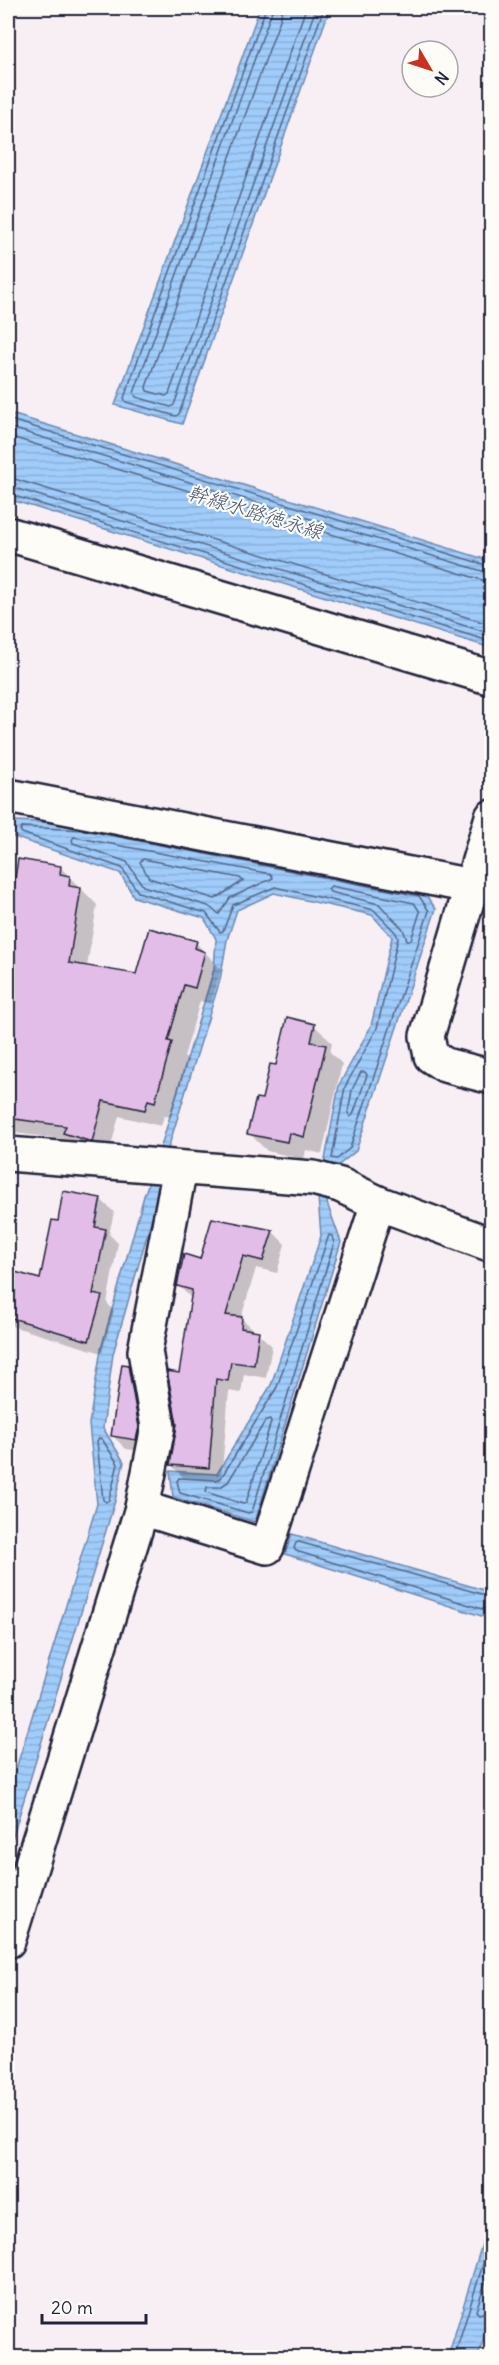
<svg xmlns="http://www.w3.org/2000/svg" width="499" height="2365" font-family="Delius,'Klee One',sans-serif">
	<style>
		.water { fill: url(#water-rules); stroke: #6d88ae; stroke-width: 1.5 }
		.shadow { fill: #0003 }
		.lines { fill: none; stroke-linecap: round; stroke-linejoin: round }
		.shore { stroke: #546687; stroke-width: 1.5 }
		.building { fill: #e2bde7; stroke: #22223b; stroke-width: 1.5 }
		.minor-casing { stroke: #22223b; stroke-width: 38 }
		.minor { stroke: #fdfcf7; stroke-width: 33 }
		.labels { text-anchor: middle; stroke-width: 4.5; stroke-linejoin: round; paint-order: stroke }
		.water-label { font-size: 20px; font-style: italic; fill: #485574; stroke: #fdfcf7 }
	</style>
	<defs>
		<pattern id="water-rules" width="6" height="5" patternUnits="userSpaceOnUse" patternTransform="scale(1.5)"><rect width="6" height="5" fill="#9fccfa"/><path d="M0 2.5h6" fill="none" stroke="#89afd7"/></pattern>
	</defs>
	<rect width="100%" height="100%" fill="#f8eff4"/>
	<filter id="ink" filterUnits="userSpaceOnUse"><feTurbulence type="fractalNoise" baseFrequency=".0167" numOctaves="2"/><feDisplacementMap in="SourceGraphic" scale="12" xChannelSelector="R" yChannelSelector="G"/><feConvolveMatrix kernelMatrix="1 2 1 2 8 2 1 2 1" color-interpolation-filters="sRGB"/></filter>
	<g filter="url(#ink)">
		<g class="water">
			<polygon points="260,8 330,8 182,424 115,405"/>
			<polygon points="8,413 491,561 491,648 8,499"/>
			<polygon points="15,821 85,824 422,890 436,909 356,1151 335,1168 327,1203 341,1242 255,1522 173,1497 170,1471 217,1474 271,1385 321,1236 318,1197 339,1085 371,1026 392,937 372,915 274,893 237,910 227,940 220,980 167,1152 158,1197 113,1354 103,1428 124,1462 115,1501 8,1852 8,1795 97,1504 89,1424 101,1349 144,1196 159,1153 214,969 216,939 204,918 134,897 120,873 11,836"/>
			<polygon points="292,1534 491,1592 491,1619 285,1554"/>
			<polygon points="491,2214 491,2315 478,2357 448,2357"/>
		</g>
		<g class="shadow">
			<polygon points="19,861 60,867 97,905 87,967 137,976 196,943 221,969 211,1004 200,1001 184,1057 188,1060 171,1117 164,1116 161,1126 119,1116 108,1157 81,1149 72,1140 14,1133 12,1152 8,1152 8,934"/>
			<polygon points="314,1025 332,1043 330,1052 342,1064 322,1154 306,1150 304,1159 267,1151 249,1133 277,1066"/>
			<polygon points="100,1199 114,1212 109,1234 118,1243 107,1303 114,1311 102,1353 8,1325 8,1271 42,1281 59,1223"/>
			<polygon points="272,1231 285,1244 277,1273 256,1268 241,1318 272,1346 266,1378 244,1374 241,1393 229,1391 221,1481 184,1478 171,1465 178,1424 180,1375 192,1299 178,1285 201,1261"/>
			<polygon points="128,1366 141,1380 149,1452 126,1449 112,1435"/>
		</g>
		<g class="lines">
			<g class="shore">
				<polyline points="266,8 124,398 126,402 176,416 179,414 324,8"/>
				<polyline points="273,8 134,393 136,397 171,407 174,405 316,8"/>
				<polyline points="282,8 281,17 146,387 147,391 166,396 169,394 306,8"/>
				<polyline points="8,419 492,567"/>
				<polyline points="8,427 492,574"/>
				<polyline points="8,436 492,583"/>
				<polyline points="8,477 492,625"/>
				<polyline points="8,486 492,634"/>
				<polyline points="8,494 492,642"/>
				<polygon points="23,827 84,830 419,896 429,911 350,1148 337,1159 332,1158 345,1087 377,1028 398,938 396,933 374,910 275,887 233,905 223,931 220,932 206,913 138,892 122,868 22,833 20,830"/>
				<polygon points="74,837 271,874 273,878 230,898 219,914 208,906 143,886 127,862 73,843 72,840"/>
				<polygon points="143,859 240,878 243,881 215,899 149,878 140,862"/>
				<polygon points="331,886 414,903 420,912 411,940 407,940 403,929 379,904 330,892 328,889"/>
				<polygon points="361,1072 365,1072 367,1075 353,1115 350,1117 348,1113 352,1090"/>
				<polygon points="329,1235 332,1236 334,1243 252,1512 248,1513 180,1493 177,1481 179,1478 216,1480 221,1478 277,1387"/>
				<polygon points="270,1419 271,1422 246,1503 243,1504 206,1492 207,1487 220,1487 228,1482 266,1420"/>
				<polygon points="99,1438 102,1439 118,1464 109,1500 106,1502 103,1500 97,1441"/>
				<polyline points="492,1597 299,1542 296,1543 294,1548 296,1551 492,1612"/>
				<polyline points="492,2260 476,2311 479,2314 492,2310"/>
				<polyline points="454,2358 492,2235"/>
			</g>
		</g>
		<g class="building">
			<polygon points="18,859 61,866 60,874 70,876 69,886 81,888 69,963 136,974 149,928 197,941 195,948 205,952 195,988 184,985 168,1041 172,1042 155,1102 148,1100 145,1110 103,1101 92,1142 63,1133 66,1126 8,1118 8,925"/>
			<polygon points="287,1017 315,1024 311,1042 326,1045 304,1137 289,1133 287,1142 247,1134 256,1098 262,1099 270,1064 276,1065"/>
			<polygon points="63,1191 101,1198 95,1227 106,1229 93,1294 102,1296 89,1341 8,1317 8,1270 40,1279 52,1220 58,1221"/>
			<polygon points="212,1218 273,1230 263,1261 243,1256 226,1315 242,1317 241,1328 259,1331 254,1365 231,1362 228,1381 216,1379 209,1468 170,1465 177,1424 167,1371 179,1373 192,1290 177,1286 184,1254 200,1259"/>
			<polygon points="122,1364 128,1365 139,1427 136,1440 111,1436"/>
		</g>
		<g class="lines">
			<defs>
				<g id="minor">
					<polyline points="8,534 492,678"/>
					<polyline points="8,796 471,886"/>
					<polyline points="492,817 427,1036 431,1056 445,1065 492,1077"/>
					<polyline points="8,1154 313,1178 340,1185 378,1203 492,1245"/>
					<polyline points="142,1508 267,1547 378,1203"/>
					<polyline points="8,1941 142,1508 158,1427 145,1351 180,1168"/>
				</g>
			</defs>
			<use href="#minor" class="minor-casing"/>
			<use href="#minor" class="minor"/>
		</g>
	</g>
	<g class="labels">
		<g class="water-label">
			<text transform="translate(255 512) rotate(17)" y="7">幹線水路徳永線</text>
		</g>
	</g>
	<rect width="499" height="2365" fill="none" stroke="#fdfcf7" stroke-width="30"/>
	<rect x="15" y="15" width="469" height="2335" fill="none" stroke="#22223b" stroke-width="2" filter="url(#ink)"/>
	<g transform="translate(430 69) rotate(129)"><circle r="28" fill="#fdfcf7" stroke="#a5a5ac" stroke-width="1.5"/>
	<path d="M0-4.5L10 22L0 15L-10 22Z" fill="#c8321e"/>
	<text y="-9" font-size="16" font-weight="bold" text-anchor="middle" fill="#22223b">N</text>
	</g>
	<path d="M42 2314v9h104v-9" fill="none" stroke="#22223b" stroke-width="3"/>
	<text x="51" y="2314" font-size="18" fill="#22223b" stroke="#fdfcf7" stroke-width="4.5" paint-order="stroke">20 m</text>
</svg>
